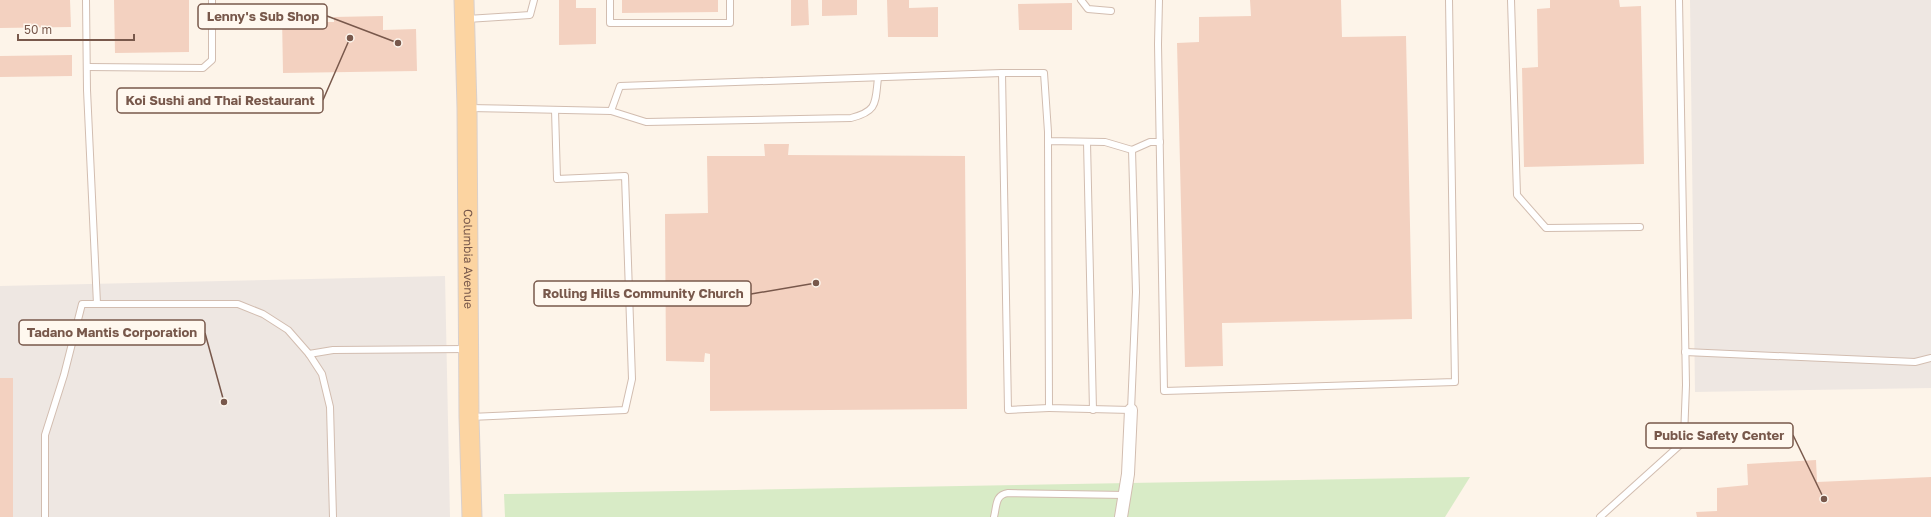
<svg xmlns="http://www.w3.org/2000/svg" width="1931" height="517" font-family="'Golos Text',sans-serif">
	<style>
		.industrial { fill: #eee7e2 }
		.green { fill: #d8ebc6 }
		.building { fill: #f3d1c0 }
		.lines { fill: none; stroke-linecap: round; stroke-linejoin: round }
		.service-casing { stroke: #d2bdb0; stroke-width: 8 }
		.minor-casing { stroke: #d2bdb0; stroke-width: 14 }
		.primary-casing { stroke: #d9d0cd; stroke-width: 21 }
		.service { stroke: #fff; stroke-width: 6 }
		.minor { stroke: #fff; stroke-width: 12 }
		.primary { stroke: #fcd4a1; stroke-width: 19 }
		.labels { text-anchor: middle; stroke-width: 3; stroke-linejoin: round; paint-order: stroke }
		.street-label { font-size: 12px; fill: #78584b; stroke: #fff8ef }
		.leader { fill: none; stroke: #78584b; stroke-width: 1.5 }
		.callout-dot { fill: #78584b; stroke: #fff8ef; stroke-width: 1.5 }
		.callout { fill: #fff8ef; stroke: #78584b; stroke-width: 1.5 }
		.callout-label { font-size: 13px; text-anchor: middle; font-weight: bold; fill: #78584b }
	</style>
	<rect width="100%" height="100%" fill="#fdf4e9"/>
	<g class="industrial">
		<polygon points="1690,0 1931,0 1931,388 1695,392"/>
		<polygon points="445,276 450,517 0,517 0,286"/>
	</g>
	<polygon class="green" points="1470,477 1445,517 505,517 504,494"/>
	<g class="building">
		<polygon points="0,0 70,0 71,27 0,28"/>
		<polygon points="114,0 189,0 189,52 115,53"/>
		<polygon points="559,0 576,0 576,8 596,8 596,44 559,45"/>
		<polygon points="622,0 718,0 718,12 622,13"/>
		<polygon points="791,0 808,0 809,25 791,26"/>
		<polygon points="822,0 857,0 857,15 822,16"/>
		<polygon points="887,0 909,0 909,8 938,7 938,37 888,37"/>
		<polygon points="1250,0 1341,0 1342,37 1406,36 1412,319 1222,323 1223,366 1185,367 1177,43 1199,42 1199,17 1251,16"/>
		<polygon points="1550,0 1619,0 1620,7 1641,6 1644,164 1524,167 1522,68 1538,67 1537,9 1550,8"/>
		<polygon points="1072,3 1072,30 1019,30 1018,4"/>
		<polygon points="383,16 383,30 416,29 417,71 283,73 282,17 301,17 301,22 334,22 334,17"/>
		<polygon points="72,55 72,76 0,77 0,56"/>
		<polygon points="764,144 789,144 788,155 965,156 967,409 710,411 710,354 705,353 704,362 666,361 665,214 708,213 707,156 765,156"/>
		<rect x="0" y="378" width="13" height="139"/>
		<polygon points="1816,460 1817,482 1931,477 1931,517 1697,517 1696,512 1717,511 1717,488 1748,485 1747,464"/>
	</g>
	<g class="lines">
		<defs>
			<g id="service">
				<polyline points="86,0 87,90 97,304"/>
				<polyline points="610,0 610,23 730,23 730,0"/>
				<polyline points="1081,0 1088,9 1111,11"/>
				<polyline points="1159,0 1158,44 1164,391 1455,382 1449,0"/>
				<polyline points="1511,0 1517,195 1546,228 1640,227"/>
				<polyline points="467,19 530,15 534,0"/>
				<polyline points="88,67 203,68 212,60 212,0"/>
				<polyline points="1002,73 1008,410 1049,408"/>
				<polyline points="469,108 611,111 620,86 1002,73 1044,73 1048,132 1048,141 1049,408 1131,410 1136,292 1132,150 1105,142 1048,141"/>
				<path d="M611 111 646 122 851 118C878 111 875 103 878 78"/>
				<polyline points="1087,142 1093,410"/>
				<polyline points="1132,150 1150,142 1160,142"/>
				<polyline points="1685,352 1915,362 1931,358"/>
				<polyline points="309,354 333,350 467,349"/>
				<polyline points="470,417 625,410 632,379 625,176 557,179 555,110"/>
				<polyline points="45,517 45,435 64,375 82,304 238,304 263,314 288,330 309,354 322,374 330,407 333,517"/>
				<path d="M994 517C997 505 995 495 1008 493L1125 495"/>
				<polyline points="1600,517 1680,445 1684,437 1686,385 1679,0"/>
			</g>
			<polyline id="minor" points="1121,517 1128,474 1131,410"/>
			<g id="primary">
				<path id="s1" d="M464 0 467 108 469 417 472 517"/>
			</g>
		</defs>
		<use href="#service" class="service-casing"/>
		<use href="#minor" class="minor-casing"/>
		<use href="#primary" class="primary-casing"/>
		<use href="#service" class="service"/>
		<use href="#minor" class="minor"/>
		<use href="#primary" class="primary"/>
	</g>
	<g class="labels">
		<g class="street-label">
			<text dy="4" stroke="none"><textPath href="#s1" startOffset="259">Columbia Avenue</textPath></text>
		</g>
	</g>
	<path class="leader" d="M398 43L327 16M350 38L323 100M816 283L751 294M224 402L205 333M1824 499L1793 435"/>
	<g class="callout-dot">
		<circle cx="398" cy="43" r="4"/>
		<circle cx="350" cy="38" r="4"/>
		<circle cx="816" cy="283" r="4"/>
		<circle cx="224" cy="402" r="4"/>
		<circle cx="1824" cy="499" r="4"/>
	</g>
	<g class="callout">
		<rect x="198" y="4" width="129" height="25" rx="4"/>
		<rect x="117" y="88" width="206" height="25" rx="4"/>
		<rect x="534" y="281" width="217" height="25" rx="4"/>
		<rect x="19" y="320" width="186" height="25" rx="4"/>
		<rect x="1646" y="423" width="147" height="25" rx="4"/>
	</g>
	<g class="callout-label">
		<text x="263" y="21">Lenny's Sub Shop</text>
		<text x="220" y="105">Koi Sushi and Thai Restaurant</text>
		<text x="643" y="298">Rolling Hills Community Church</text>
		<text x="112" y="337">Tadano Mantis Corporation</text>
		<text x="1719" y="440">Public Safety Center</text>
	</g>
	<path d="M18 34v6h116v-6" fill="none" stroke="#78584b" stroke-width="2"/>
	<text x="24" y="34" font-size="12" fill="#78584b" stroke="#fff8ef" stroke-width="3" paint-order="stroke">50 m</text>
</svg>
